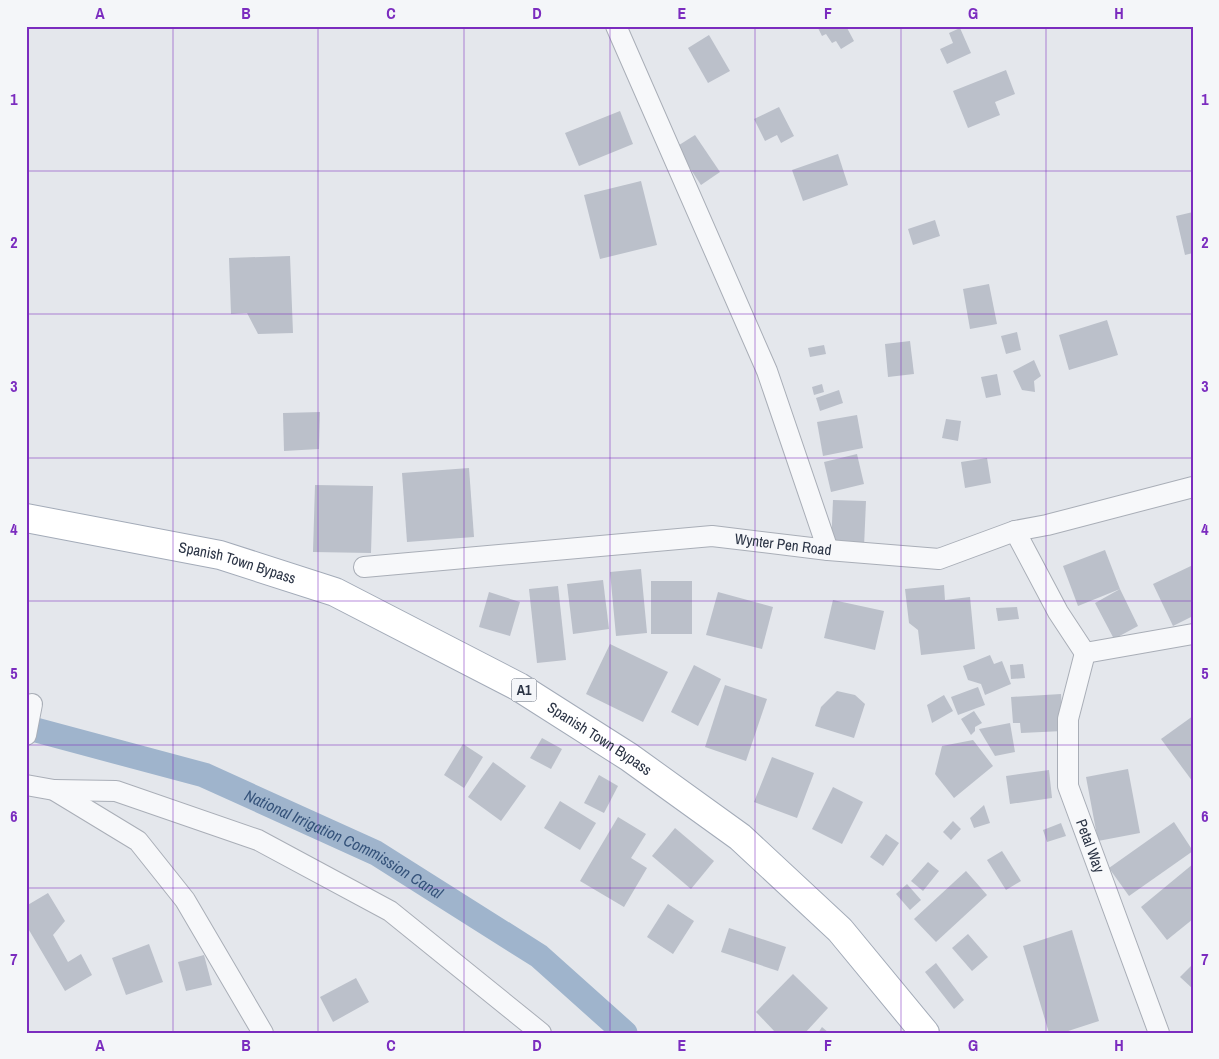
<svg xmlns="http://www.w3.org/2000/svg" width="1219" height="1059" font-family="'Archivo Narrow',sans-serif">
	<style>
		.lines { fill: none; stroke-linecap: round; stroke-linejoin: round }
		.canal { stroke: #9fb4cc; stroke-width: 25 }
		.building { fill: #bbc0ca }
		.street-casing { stroke: #a9aeb7; stroke-width: 22 }
		.primary-casing { stroke: #a3abb8; stroke-width: 30 }
		.street { stroke: #f7f8fa; stroke-width: 20 }
		.primary { stroke: #fff; stroke-width: 28 }
		.grid { fill: none; stroke: #7b2cbf; stroke-width: 1; stroke-opacity: 0.55 }
		.labels { text-anchor: middle; stroke-width: 4; stroke-linejoin: round; paint-order: stroke }
		.shield { fill: #f4f6f9; stroke: #676e7b; stroke-width: 1 }
		.shield-label { font-size: 14px; font-weight: bold; fill: #2b3445 }
		.street-label { font-size: 15px; fill: #2b3445; stroke: #f4f6f9 }
		.water-label { font-size: 16px; font-style: italic; fill: #34527a; stroke: #f4f6f9 }
		.neatline { fill: none; stroke: #7b2cbf; stroke-width: 2 }
		.grid-label { font-size: 16px; text-anchor: middle; font-weight: bold; fill: #7b2cbf }
	</style>
	<rect width="100%" height="100%" fill="#e4e7ec"/>
	<g class="lines">
		<path class="canal" id="s1" d="M26 730H36L204 775 376 853 539 956 625 1033"/>
	</g>
	<g class="building">
		<polygon points="817,26 846,26 854,41 841,49 836,41 832,43 826,34 822,36"/>
		<polygon points="960,28 971,53 947,64 940,49 953,43 949,33"/>
		<polygon points="709,35 730,71 708,83 688,48"/>
		<polygon points="1006,70 1015,94 995,102 1000,115 968,128 953,91"/>
		<polygon points="779,107 794,136 781,143 777,135 765,141 754,119"/>
		<polygon points="620,111 633,144 579,166 565,133"/>
		<polygon points="695,135 720,172 701,185 676,147"/>
		<polygon points="838,154 848,185 803,201 792,170"/>
		<polygon points="641,181 657,245 600,259 584,195"/>
		<polygon points="1193,212 1193,253 1185,255 1176,216"/>
		<polygon points="935,220 940,236 913,245 908,229"/>
		<polygon points="290,256 293,333 258,334 247,313 231,314 229,258"/>
		<polygon points="989,284 997,324 970,329 963,289"/>
		<polygon points="1107,320 1118,355 1069,370 1059,335"/>
		<polygon points="1017,332 1021,350 1006,354 1001,336"/>
		<polygon points="910,341 914,374 888,377 885,344"/>
		<polygon points="824,345 826,354 810,357 808,348"/>
		<polygon points="1034,360 1041,376 1034,381 1035,392 1022,390 1013,371"/>
		<polygon points="997,374 1001,395 986,398 981,377"/>
		<polygon points="822,384 824,392 814,395 812,387"/>
		<polygon points="839,390 843,403 820,411 816,398"/>
		<polygon points="320,412 319,449 284,451 283,413"/>
		<polygon points="857,415 863,448 823,456 817,422"/>
		<polygon points="946,419 961,421 958,441 942,438"/>
		<polygon points="857,454 864,484 831,492 824,462"/>
		<polygon points="987,458 991,483 965,488 961,462"/>
		<polygon points="469,468 474,537 407,542 402,473"/>
		<polygon points="315,485 373,486 371,553 313,552"/>
		<polygon points="833,500 866,501 864,547 831,546"/>
		<polygon points="1105,550 1120,589 1138,626 1114,639 1095,603 1120,589 1078,606 1063,566"/>
		<polygon points="1193,565 1193,616 1173,626 1153,584"/>
		<polygon points="641,569 647,633 616,636 610,572"/>
		<polygon points="603,580 609,629 573,634 567,584"/>
		<rect x="651" y="581" width="41" height="53"/>
		<polygon points="944,585 945,600 970,597 975,649 921,655 918,630 909,623 905,589"/>
		<polygon points="558,586 566,660 537,663 529,589"/>
		<polygon points="489,592 520,602 510,636 479,627"/>
		<polygon points="718,592 773,607 762,649 706,635"/>
		<polygon points="833,600 884,611 875,650 824,638"/>
		<polygon points="1017,607 1019,619 998,621 996,608"/>
		<polygon points="610,644 668,672 643,722 586,694"/>
		<polygon points="990,655 994,664 1002,661 1011,684 985,695 981,684 968,680 963,666"/>
		<polygon points="1023,664 1025,678 1011,679 1010,665"/>
		<polygon points="694,665 721,679 698,726 671,712"/>
		<polygon points="725,685 767,699 746,761 705,747"/>
		<polygon points="978,687 985,705 958,715 951,697"/>
		<polygon points="837,691 855,695 865,704 854,738 815,726 821,707"/>
		<polygon points="1061,694 1063,731 1021,733 1020,723 1013,723 1011,697"/>
		<polygon points="944,695 953,711 932,723 927,705"/>
		<polygon points="974,711 982,723 975,727 975,731 971,735 961,719"/>
		<polygon points="1193,716 1193,782 1161,739"/>
		<polygon points="1010,723 1015,752 995,756 979,729"/>
		<polygon points="542,738 562,749 551,769 530,758"/>
		<polygon points="973,740 993,766 954,798 935,774 942,746"/>
		<polygon points="463,744 483,757 464,788 444,775"/>
		<polygon points="772,757 814,773 797,818 754,802"/>
		<polygon points="493,762 526,786 501,821 468,797"/>
		<polygon points="1128,769 1140,833 1098,841 1086,777"/>
		<polygon points="1049,770 1052,798 1010,804 1006,776"/>
		<polygon points="599,775 618,786 604,813 584,803"/>
		<polygon points="833,787 863,802 842,844 812,829"/>
		<polygon points="560,801 596,823 580,850 544,828"/>
		<polygon points="984,805 990,823 974,828 970,818"/>
		<polygon points="618,817 646,834 631,858 647,868 624,907 580,881"/>
		<polygon points="953,821 961,829 951,840 943,832"/>
		<polygon points="1174,822 1193,851 1129,896 1109,868"/>
		<polygon points="1061,823 1066,836 1047,842 1043,830"/>
		<polygon points="675,828 714,861 691,889 652,856"/>
		<polygon points="886,834 899,843 883,866 870,857"/>
		<polygon points="1002,851 1021,881 1006,890 987,860"/>
		<polygon points="928,862 939,871 923,891 911,881"/>
		<polygon points="1193,864 1193,919 1167,940 1141,907"/>
		<polygon points="966,871 987,895 936,942 914,919"/>
		<polygon points="907,884 921,900 910,910 896,894"/>
		<polygon points="48,893 65,921 53,935 68,962 81,954 92,975 65,991 26,925 26,906"/>
		<polygon points="668,904 694,921 673,954 647,937"/>
		<polygon points="729,928 786,947 778,971 721,952"/>
		<polygon points="1072,930 1099,1021 1062,1033 1049,1033 1023,946"/>
		<polygon points="968,934 988,957 972,971 952,948"/>
		<polygon points="149,944 163,982 126,995 112,958"/>
		<polygon points="204,955 212,985 186,991 178,962"/>
		<polygon points="936,963 964,1000 954,1009 925,972"/>
		<polygon points="1193,964 1193,989 1180,977"/>
		<polygon points="793,974 828,1008 805,1033 776,1033 756,1012"/>
		<polygon points="356,978 369,1002 333,1022 320,997"/>
		<polygon points="822,1027 829,1033 818,1033"/>
	</g>
	<g class="lines">
		<defs>
			<g id="street">
				<polyline points="616,26 767,371 828,550"/>
				<polyline points="1015,531 1058,612 1085,653 1193,634"/>
				<path id="s2" d="M364 567 712 536 828 550 939 559 1015 531 1047 525 1193 487"/>
				<path id="s3" d="M1085 653 1068 719V786L1159 1033"/>
				<polyline points="26,735 32,704"/>
				<polyline points="26,785 54,790 138,841 185,900 263,1033"/>
				<polyline points="54,790 116,791 258,840 390,911 541,1033"/>
			</g>
			<g id="primary">
				<path id="s4" d="M26 518 220 555 335 592 519 687 629 757 740 837 840 930 925 1033"/>
			</g>
		</defs>
		<use href="#street" class="street-casing"/>
		<use href="#primary" class="primary-casing"/>
		<use href="#street" class="street"/>
		<use href="#primary" class="primary"/>
	</g>
	<path class="grid" d="M173 26V1033M318 26V1033M464 26V1033M610 26V1033M755 26V1033M901 26V1033M1046 26V1033M26 171H1193M26 314H1193M26 458H1193M26 601H1193M26 745H1193M26 888H1193"/>
	<g class="labels">
		<rect class="shield" x="511.5" y="678.5" width="25" height="23" rx="4"/>
		<g class="shield-label">
			<text x="524" y="695">A1</text>
		</g>
		<g class="street-label">
			<text dy="5" stroke="none"><textPath href="#s2" startOffset="421">Wynter Pen Road</textPath></text>
			<text dy="5" stroke="none"><textPath href="#s4" startOffset="216">Spanish Town Bypass</textPath></text>
			<text dy="5" stroke="none"><textPath href="#s4" startOffset="621">Spanish Town Bypass</textPath></text>
			<text dy="5" stroke="none"><textPath href="#s3" startOffset="199">Petal Way</textPath></text>
		</g>
		<g class="water-label">
			<text dy="6" stroke="none"><textPath href="#s1" startOffset="340">National Irrigation Commission Canal</textPath></text>
		</g>
	</g>
	<rect width="1219" height="1059" fill="none" stroke="#f4f6f9" stroke-width="55"/>
	<rect x="28" y="28" width="1164" height="1004" class="neatline"/>
	<g class="grid-label">
		<text x="100" y="19">A</text>
		<text x="246" y="19">B</text>
		<text x="391" y="19">C</text>
		<text x="537" y="19">D</text>
		<text x="682" y="19">E</text>
		<text x="828" y="19">F</text>
		<text x="973" y="19">G</text>
		<text x="1119" y="19">H</text>
		<text x="14" y="105">1</text>
		<text x="1205" y="105">1</text>
		<text x="14" y="248">2</text>
		<text x="1205" y="248">2</text>
		<text x="14" y="392">3</text>
		<text x="1205" y="392">3</text>
		<text x="14" y="535">4</text>
		<text x="1205" y="535">4</text>
		<text x="14" y="679">5</text>
		<text x="1205" y="679">5</text>
		<text x="14" y="822">6</text>
		<text x="1205" y="822">6</text>
		<text x="14" y="965">7</text>
		<text x="1205" y="965">7</text>
		<text x="100" y="1051">A</text>
		<text x="246" y="1051">B</text>
		<text x="391" y="1051">C</text>
		<text x="537" y="1051">D</text>
		<text x="682" y="1051">E</text>
		<text x="828" y="1051">F</text>
		<text x="973" y="1051">G</text>
		<text x="1119" y="1051">H</text>
	</g>
</svg>
